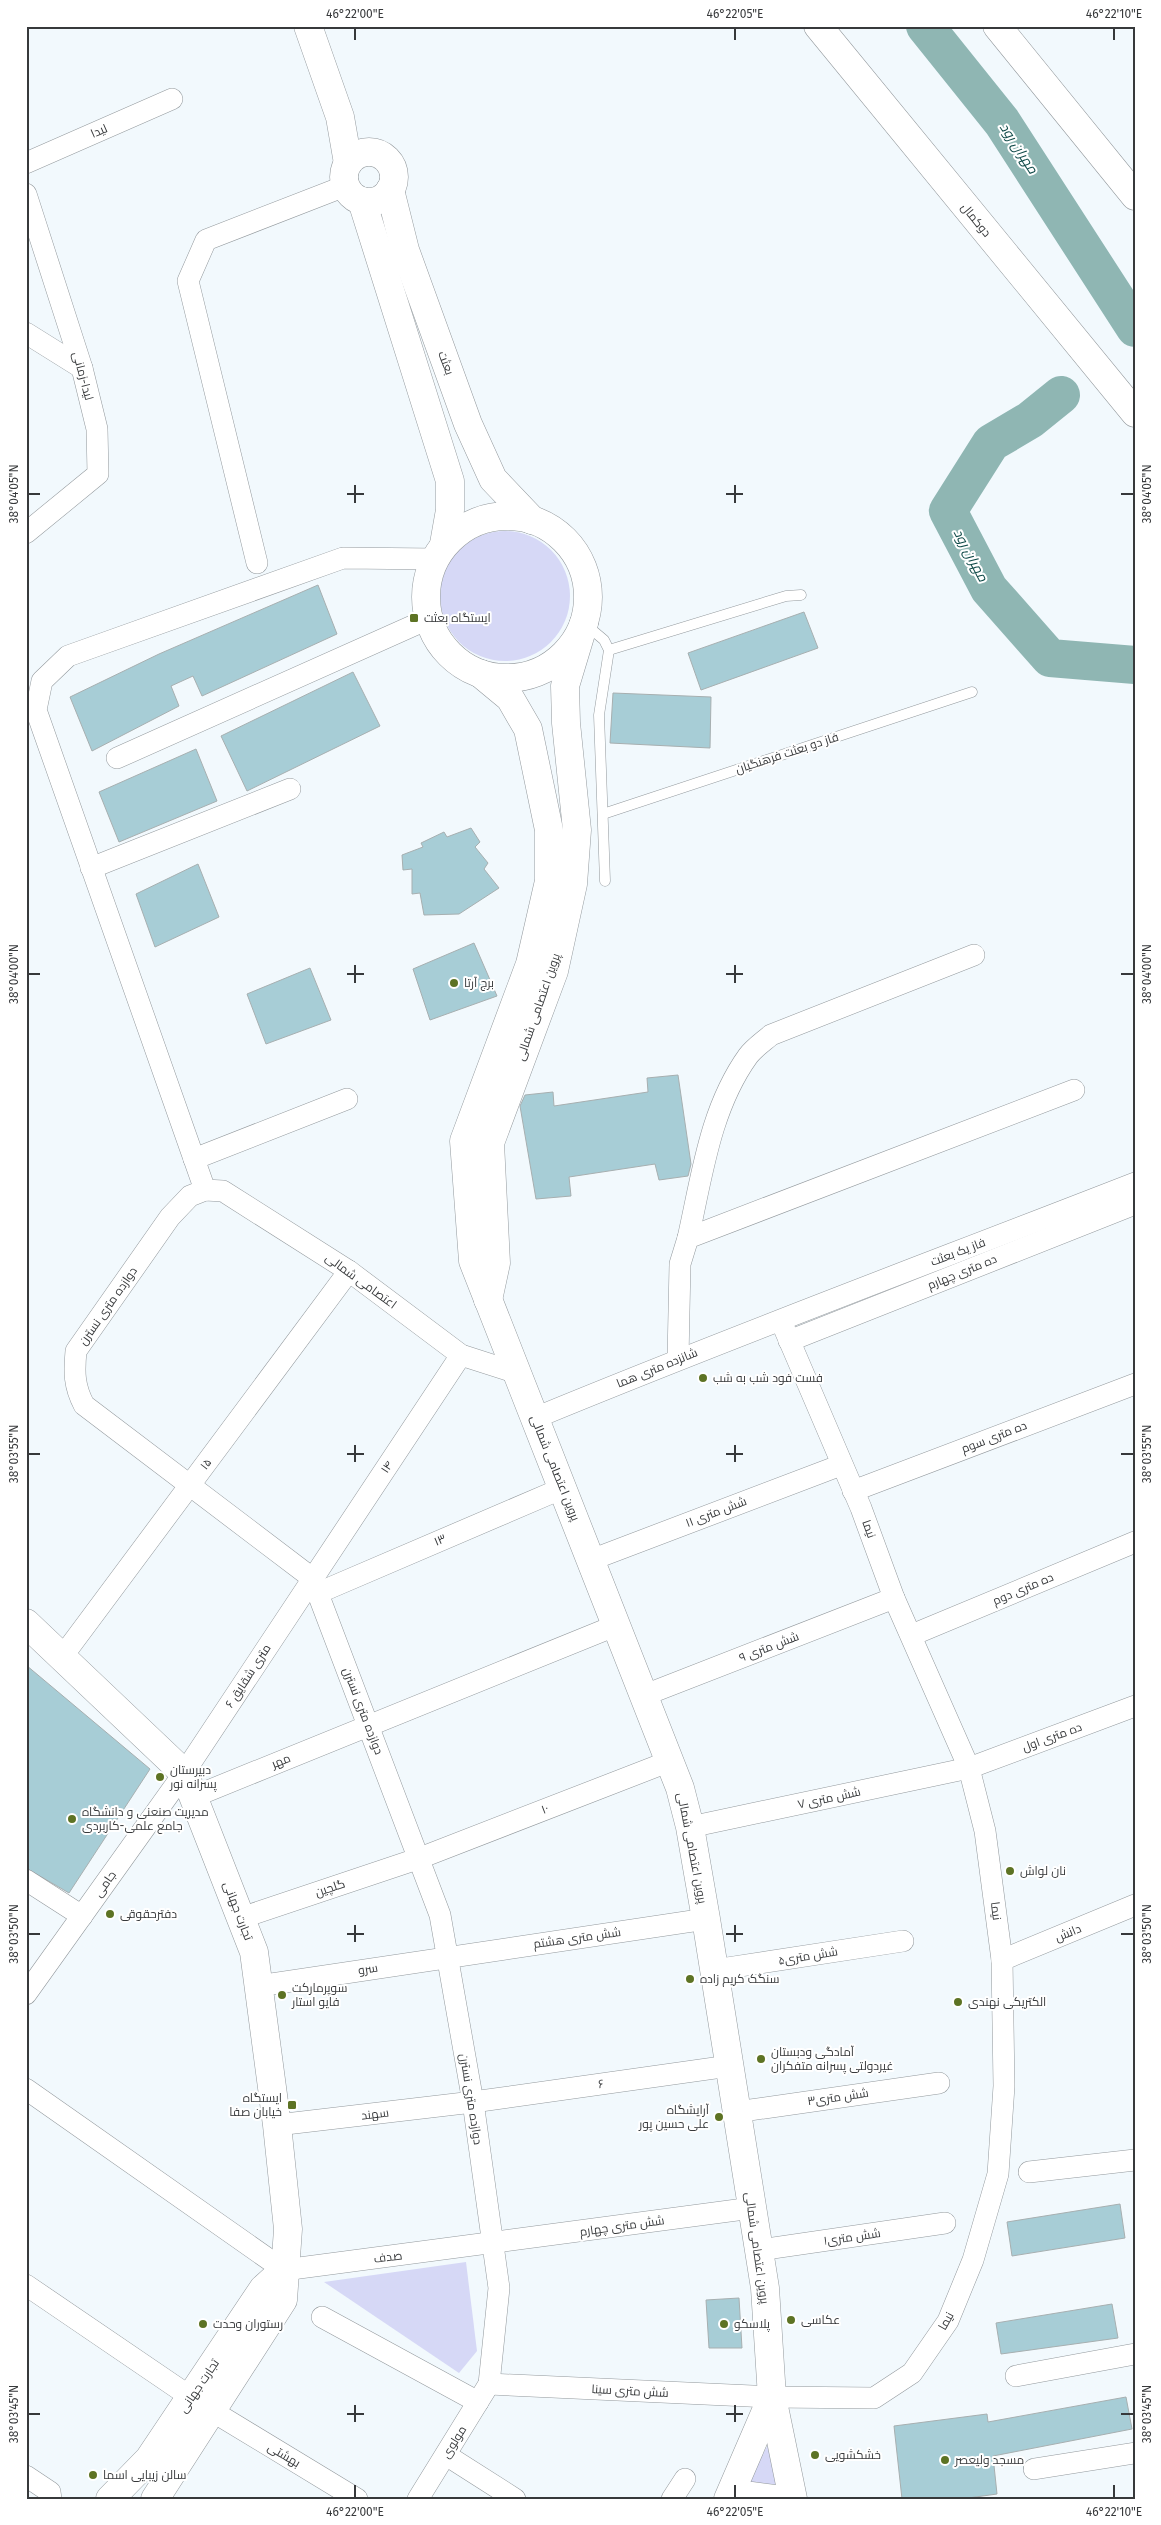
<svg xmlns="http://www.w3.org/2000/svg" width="1161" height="2525" font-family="'Fira Sans',Cairo,sans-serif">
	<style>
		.green { fill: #d6d8f6 }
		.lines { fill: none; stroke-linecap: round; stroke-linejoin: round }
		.river { stroke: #8fb6b3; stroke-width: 38 }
		.building { fill: #a7cdd6; stroke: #a7afb0 }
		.service-casing { stroke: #93999d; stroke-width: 11 }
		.minor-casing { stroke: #93999d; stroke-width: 22 }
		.secondary-casing { stroke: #93999d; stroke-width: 29 }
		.service { stroke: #fff; stroke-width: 10 }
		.minor { stroke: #fff; stroke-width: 21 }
		.secondary { stroke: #fff; stroke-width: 28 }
		.ticks { fill: none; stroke: #37393b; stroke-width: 2 }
		.poi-dot { fill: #5d7324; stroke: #fff; stroke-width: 2 }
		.labels { text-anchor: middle; stroke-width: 4; stroke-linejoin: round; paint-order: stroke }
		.street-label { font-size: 12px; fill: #37393b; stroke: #fff }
		.poi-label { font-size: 12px; fill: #37393b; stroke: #fff; text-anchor: start }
		.water-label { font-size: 14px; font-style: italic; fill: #0f4a48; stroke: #fff }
		.neatline { fill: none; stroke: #37393b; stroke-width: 2 }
		.ticks-label { font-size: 12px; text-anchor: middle; fill: #37393b }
	</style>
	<rect width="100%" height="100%" fill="#f2f9fd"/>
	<g class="green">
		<circle cx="505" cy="596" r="65"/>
		<polygon points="466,2262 477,2351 459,2373 324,2282"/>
		<polygon points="768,2445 781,2493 743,2488"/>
	</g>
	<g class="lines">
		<g class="river">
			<polyline points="925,26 1002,122 1135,328"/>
			<polyline points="1061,395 1030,420 991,443 948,511 989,589 1050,658 1135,665"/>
		</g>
	</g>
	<g class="building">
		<polygon points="318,585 337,634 202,696 193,676 171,686 179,706 92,751 70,697 159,654"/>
		<polygon points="804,612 818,648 701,690 688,653"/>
		<polygon points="353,672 380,726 247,791 221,736"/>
		<polygon points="613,693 711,697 710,748 610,743"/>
		<polygon points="196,749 217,801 119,842 99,792"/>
		<polygon points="471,828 480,842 475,847 488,863 484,869 499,888 459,914 424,915 420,893 412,894 412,869 403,870 402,855 423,847 421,843 444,832 447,837"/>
		<polygon points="198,864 219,917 155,947 136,894"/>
		<polygon points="474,943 497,996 430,1020 413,969"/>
		<polygon points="310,968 331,1020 266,1044 247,994"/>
		<polygon points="678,1075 691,1164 688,1176 659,1180 655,1164 569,1177 571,1196 536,1199 520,1106 525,1095 553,1092 554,1106 648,1092 647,1078"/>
		<polygon points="26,1665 150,1769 69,1893 26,1868"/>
		<polygon points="1120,2204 1125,2238 1012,2256 1007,2222"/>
		<polygon points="739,2298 742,2348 709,2348 706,2300"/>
		<polygon points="1112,2304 1118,2338 1001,2354 996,2323"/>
		<polygon points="1126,2397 1132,2429 993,2456 997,2494 961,2499 902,2499 894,2426 987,2414 988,2422"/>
	</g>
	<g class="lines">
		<defs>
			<g id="service">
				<polyline points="585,624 604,640 609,650 599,715 605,881"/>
				<polyline points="609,650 786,596 801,595"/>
				<polyline points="603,814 972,692"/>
			</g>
			<g id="minor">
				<polyline points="26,163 172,99"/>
				<polyline points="26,194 82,368 97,429 98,474 26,533"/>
				<polyline points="26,333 82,368"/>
				<polyline points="257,563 188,281 206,240 345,186"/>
				<polyline points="117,758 428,619"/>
				<polyline points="91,868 290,789"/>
				<polyline points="194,1159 347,1099"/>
				<polyline points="205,1190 36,710 42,681 68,656 343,558 436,559"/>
				<path d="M688 1238C702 1176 710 1109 748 1056 754 1048 763 1042 771 1035L974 955"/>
				<polyline points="789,1341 1135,1204"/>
				<polyline points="678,1359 680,1264 688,1238 1074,1090"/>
				<path d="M535 1418C733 1336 935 1261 1135 1183"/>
				<polyline points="853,1491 1135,1384"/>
				<polyline points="591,1560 841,1465"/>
				<polyline points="318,1593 563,1488"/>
				<polyline points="912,1635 1135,1542"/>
				<polyline points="62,1657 349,1271"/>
				<polyline points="645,1695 894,1598"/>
				<polyline points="193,1797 617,1625"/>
				<polyline points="690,1827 969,1768 1135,1706"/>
				<polyline points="26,1880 82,1916"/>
				<polyline points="241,1918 420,1858 670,1761"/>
				<polyline points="1002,1960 1135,1905"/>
				<polyline points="714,1970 903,1941"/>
				<polyline points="258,1986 706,1919"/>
				<polyline points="26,1994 184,1773 461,1355"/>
				<polyline points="26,2089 284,2270 752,2208"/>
				<polyline points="736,2112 939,2083"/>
				<polyline points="277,2125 473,2102 729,2066"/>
				<polyline points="1029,2172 1135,2160"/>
				<polyline points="759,2250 945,2223"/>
				<polyline points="26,2285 192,2398"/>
				<polyline points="322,2317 478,2402"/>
				<polyline points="1016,2376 1135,2354"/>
				<polyline points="489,2384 772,2397 874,2398 912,2373 948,2321 973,2260 998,2174 1004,2086 1002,1960 985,1831 969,1768 894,1598 861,1508 781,1321"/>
				<polyline points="212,2411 357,2499"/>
				<polyline points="446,2455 515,2499"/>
				<polyline points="1034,2469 1135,2453"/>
				<polyline points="26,2476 50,2492 51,2499"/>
				<path d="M418 2499 489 2384 499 2288 473 2102 440 1915 312 1578 84 1405C74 1386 74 1372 76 1351L170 1217 190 1196 205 1190 223 1191 349 1271 461 1355 517 1373"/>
				<polyline points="672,2499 685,2479"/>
			</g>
			<g id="secondary">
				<polyline points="308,26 340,117 348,163"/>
				<polyline points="818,26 1135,413"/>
				<polyline points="997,26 1135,196"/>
				<circle cx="369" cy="177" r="25"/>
				<polyline points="390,190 405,250 468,424 493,479 532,520"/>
				<polyline points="362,201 450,481 450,510 444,544"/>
				<circle cx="507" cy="597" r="81"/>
				<polyline points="481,674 510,698 528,729 549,830 549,881 530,964 464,1141 473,1261 680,1788 690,1827 706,1919 765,2288 772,2397 793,2499"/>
				<polyline points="488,1300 496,1263 490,1143 554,971 573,884 577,830 566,723 565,686 584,623"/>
				<polyline points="26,1623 184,1773 254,1952 277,2125 288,2229 283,2300 155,2499"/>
				<polyline points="110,2499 149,2459 263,2289 284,2270"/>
				<polyline points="728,2499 772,2397"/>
				<polyline points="742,2499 751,2496 774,2499"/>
			</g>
		</defs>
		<use href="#service" class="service-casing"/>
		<use href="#minor" class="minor-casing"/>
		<use href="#secondary" class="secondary-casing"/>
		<use href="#service" class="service"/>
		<use href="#minor" class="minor"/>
		<use href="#secondary" class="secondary"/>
	</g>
	<path class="ticks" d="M355 28V40M735 28V40M1114 28V40M355 485V503M735 485V503M28 494H40M347 494H364M726 494H743M1121 494H1134M355 965V983M735 965V983M28 974H40M347 974H364M726 974H743M1121 974H1134M355 1445V1462M735 1445V1462M28 1454H40M347 1454H364M726 1454H743M1121 1454H1134M355 1925V1942M735 1925V1942M28 1934H40M347 1934H364M726 1934H743M1121 1934H1134M355 2405V2422M735 2405V2422M28 2414H40M347 2414H364M726 2414H743M1121 2414H1134M355 2485V2498M735 2485V2498M1114 2485V2498"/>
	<g class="poi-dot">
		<rect x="409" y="613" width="10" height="10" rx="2.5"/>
		<circle cx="454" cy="983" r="5"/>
		<circle cx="703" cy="1378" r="5"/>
		<circle cx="160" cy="1777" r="5"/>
		<circle cx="72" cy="1819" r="5"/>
		<circle cx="1010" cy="1871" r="5"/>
		<circle cx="110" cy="1914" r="5"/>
		<circle cx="690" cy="1979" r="5"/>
		<circle cx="282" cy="1995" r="5"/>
		<circle cx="958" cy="2002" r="5"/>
		<circle cx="761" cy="2059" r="5"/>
		<rect x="287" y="2100" width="10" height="10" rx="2.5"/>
		<circle cx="719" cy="2117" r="5"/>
		<circle cx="791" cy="2320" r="5"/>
		<circle cx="203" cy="2324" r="5"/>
		<circle cx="724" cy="2324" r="5"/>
		<circle cx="815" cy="2455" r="5"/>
		<circle cx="945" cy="2460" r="5"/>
		<circle cx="93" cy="2475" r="5"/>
	</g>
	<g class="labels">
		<g class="street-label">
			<text transform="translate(99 131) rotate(-24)" y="4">لیدا</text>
			<text transform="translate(976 220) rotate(51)" y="4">دوکمال</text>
			<text transform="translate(446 363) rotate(70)" y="4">بعثت</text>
			<text transform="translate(83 376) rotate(75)" y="4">لیدا-زمانی</text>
			<text transform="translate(787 753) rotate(-18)" y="4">فاز دو بعثت فرهنگیان</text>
			<text transform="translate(538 1007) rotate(-71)" y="4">پروین اعتصامی شمالی</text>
			<text transform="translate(958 1252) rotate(-21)" y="4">فاز یک بعثت</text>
			<text transform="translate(962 1272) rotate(-22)" y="4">ده متری چهارم</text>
			<text transform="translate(361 1281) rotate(36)" y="4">اعتصامی شمالی</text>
			<text transform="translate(108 1306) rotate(-55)" y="4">دوازده متری نسترن</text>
			<text transform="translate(657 1368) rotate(-22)" y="4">شانزده متری هما</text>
			<text transform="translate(994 1437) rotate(-21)" y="4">ده متری سوم</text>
			<text transform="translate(206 1464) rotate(-53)" y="4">۱۵</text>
			<text transform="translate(387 1467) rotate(-56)" y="4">۱۴</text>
			<text transform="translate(555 1468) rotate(68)" y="4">پروین اعتصامی شمالی</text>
			<text transform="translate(716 1512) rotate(-21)" y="4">۱۱ شش متری</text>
			<text transform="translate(869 1529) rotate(70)" y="4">نیما</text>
			<text transform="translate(440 1540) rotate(-23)" y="4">۱۳</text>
			<text transform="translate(1023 1589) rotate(-23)" y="4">ده متری دوم</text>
			<text transform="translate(769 1647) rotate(-21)" y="4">۹ شش متری</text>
			<text transform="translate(248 1676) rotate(-57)" y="4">۶ متری شقایق</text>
			<text transform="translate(363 1711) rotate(69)" y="4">دوازده متری نسترن</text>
			<text transform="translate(1052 1737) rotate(-20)" y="4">ده متری اول</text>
			<text transform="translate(281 1761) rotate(-22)" y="4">مهر</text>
			<text transform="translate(829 1798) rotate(-12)" y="4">۷ شش متری</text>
			<text transform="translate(545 1809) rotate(-21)" y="4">۱۰</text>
			<text transform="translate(692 1848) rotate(79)" y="4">پروین اعتصامی شمالی</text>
			<text transform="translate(105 1884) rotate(-55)" y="4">جامی</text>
			<text transform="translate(330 1888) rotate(-19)" y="4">گلچین</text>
			<text transform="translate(238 1911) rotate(69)" y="4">تجارت جهانی</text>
			<text transform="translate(996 1911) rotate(83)" y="4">نیما</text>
			<text transform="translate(1068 1933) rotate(-22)" y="4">دانش</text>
			<text transform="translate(577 1938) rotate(-8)" y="4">شش متری هشتم</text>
			<text transform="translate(808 1956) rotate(-9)" y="4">۵شش متری</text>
			<text transform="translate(368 1969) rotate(-9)" y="4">سرو</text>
			<text transform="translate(601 2084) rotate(-8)" y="4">۶</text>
			<text transform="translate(838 2097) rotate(-8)" y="4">شش متری۳</text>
			<text transform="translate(471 2099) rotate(81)" y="4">دوازده متری نسترن</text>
			<text transform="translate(375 2114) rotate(-7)" y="4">سهند</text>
			<text transform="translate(622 2226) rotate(-8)" y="4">شش متری چهارم</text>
			<text transform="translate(852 2237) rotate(-8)" y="4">شش متری۱</text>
			<text transform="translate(757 2248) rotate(82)" y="4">پروین اعتصامی شمالی</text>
			<text transform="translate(388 2257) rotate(-7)" y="4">صدف</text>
			<text transform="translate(946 2321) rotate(-61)" y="4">نیما</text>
			<text transform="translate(199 2386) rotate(-56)" y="4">تجارت جهانی</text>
			<text transform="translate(630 2391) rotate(3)" y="4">شش متری سینا</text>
			<text transform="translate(454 2442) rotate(-58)" y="4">مولوی</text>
			<text transform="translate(284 2455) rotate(31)" y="4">بهشتی</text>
		</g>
		<g class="poi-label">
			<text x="424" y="622">ایستگاه بعثت</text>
			<text x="464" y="987">برج آرتا</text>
			<text x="713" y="1382">فست فود شب به شب</text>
			<text x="170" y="1774">دبیرستان<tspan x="170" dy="14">پسرانه نور</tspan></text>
			<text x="82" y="1816">مدیریت صنعنی و دانشگاه<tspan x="82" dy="14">جامع علمی-کاربردی</tspan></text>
			<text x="1020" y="1875">نان لواش</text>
			<text x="120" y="1918">دفترحقوقی</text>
			<text x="700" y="1983">سنگک کریم زاده</text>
			<text x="292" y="1992">سوپرمارکت<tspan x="292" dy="14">فایو استار</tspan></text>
			<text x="968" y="2006">الکتریکی نهندی</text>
			<text x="771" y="2056">آمادگی ودبستان<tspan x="771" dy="14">غیردولتی پسرانه متفکران</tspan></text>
			<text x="282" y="2102" text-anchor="end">ایستگاه<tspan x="282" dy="14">خیابان صفا</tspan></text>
			<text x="709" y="2114" text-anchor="end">آرایشگاه<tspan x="709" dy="14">علی حسین پور</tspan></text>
			<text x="801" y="2324">عکاسی</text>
			<text x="213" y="2328">رستوران وحدت</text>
			<text x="734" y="2328">پلاسکو</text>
			<text x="825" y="2459">خشکشویی</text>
			<text x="955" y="2464">مسجد ولیعصر</text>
			<text x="103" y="2479">سالن زیبایی اسما</text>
		</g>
		<g class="water-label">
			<text transform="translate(1019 148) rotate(57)" y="5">مهران رود</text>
			<text transform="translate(971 555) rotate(62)" y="5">مهران رود</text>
		</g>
	</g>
	<rect width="1161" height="2525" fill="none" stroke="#ffffff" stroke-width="55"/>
	<rect x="28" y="28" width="1106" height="2470" class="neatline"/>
	<g class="ticks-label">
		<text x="355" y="18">46°22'00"E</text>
		<text x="735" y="18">46°22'05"E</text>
		<text x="1114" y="18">46°22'10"E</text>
		<text transform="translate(14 494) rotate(-90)" y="4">38°04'05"N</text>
		<text transform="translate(1147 494) rotate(-90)" y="4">38°04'05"N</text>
		<text transform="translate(14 974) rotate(-90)" y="4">38°04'00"N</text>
		<text transform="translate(1147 974) rotate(-90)" y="4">38°04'00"N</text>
		<text transform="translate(14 1454) rotate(-90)" y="4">38°03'55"N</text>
		<text transform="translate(1147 1454) rotate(-90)" y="4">38°03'55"N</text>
		<text transform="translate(14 1934) rotate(-90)" y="4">38°03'50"N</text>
		<text transform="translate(1147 1934) rotate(-90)" y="4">38°03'50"N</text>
		<text transform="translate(14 2414) rotate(-90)" y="4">38°03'45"N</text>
		<text transform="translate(1147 2414) rotate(-90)" y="4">38°03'45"N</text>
		<text x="355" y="2516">46°22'00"E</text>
		<text x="735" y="2516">46°22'05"E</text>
		<text x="1114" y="2516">46°22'10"E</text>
	</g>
</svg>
